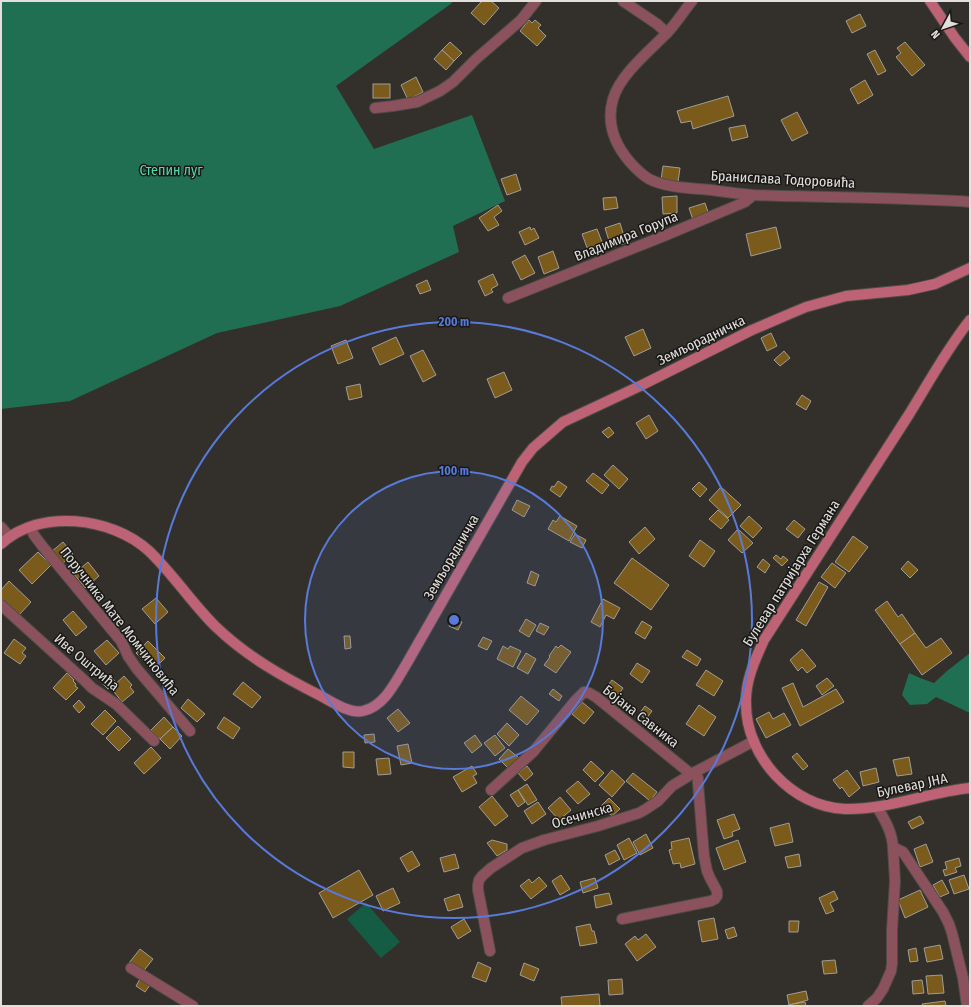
<svg xmlns="http://www.w3.org/2000/svg" width="971" height="1007" font-family="'Fira Sans Condensed',sans-serif">
	<style>
		.green { fill: #145c43 }
		.forest { fill: #216f52 }
		.building { fill: #7a5b1c; stroke: #a09d96 }
		.lines { fill: none; stroke-linecap: round; stroke-linejoin: round }
		.street-casing { stroke: #4f4c47; stroke-width: 12 }
		.secondary-casing { stroke: #4f4c47; stroke-width: 12 }
		.street { stroke: #8b525d; stroke-width: 10 }
		.secondary { stroke: #bd6375; stroke-width: 10 }
		.ring { fill: none; stroke: #587ada; stroke-width: 2 }
		.labels { text-anchor: middle; stroke-width: 3; stroke-linejoin: round; paint-order: stroke }
		.park-label { font-size: 14px; fill: #52daa7; stroke: #191816 }
		.street-label { font-size: 14px; fill: #e2e0dd; stroke: #191816 }
		.centre { fill: #587ada; stroke: #191816; stroke-width: 2 }
		.ring-label { font-size: 12px; text-anchor: middle; font-weight: bold; fill: #587ada; stroke: #191816; stroke-width: 3; stroke-linejoin: round; paint-order: stroke }
	</style>
	<rect width="100%" height="100%" fill="#33302b"/>
	<polygon class="green" points="366,903 400,942 381,958 347,919"/>
	<g class="forest">
		<polygon points="1,1 451,1 452,3 336,86 374,149 472,115 505,201 453,226 459,252 340,306 217,333 70,401 1,409"/>
		<polygon points="970,653 970,713 936,697 927,704 910,705 902,695 909,673 920,678 934,683 947,671"/>
	</g>
	<g class="building">
		<polygon points="482,1 491,1 499,8 484,25 471,13"/>
		<polygon points="860,14 866,26 852,33 846,21"/>
		<polygon points="529,20 532,23 535,20 541,25 538,28 546,36 537,46 520,31"/>
		<polygon points="450,42 462,53 454,61 442,50"/>
		<polygon points="905,42 925,65 912,76 896,57 901,53 897,48"/>
		<polygon points="442,50 454,61 446,70 434,59"/>
		<polygon points="875,50 886,71 878,75 867,54"/>
		<polygon points="416,77 423,92 408,100 401,85"/>
		<polygon points="865,80 873,95 858,104 850,89"/>
		<rect x="373" y="84" width="17" height="14"/>
		<polygon points="728,96 734,116 693,129 691,121 681,123 677,111"/>
		<polygon points="797,112 808,133 792,141 781,120"/>
		<polygon points="745,125 748,137 732,141 729,128"/>
		<polygon points="663,166 680,168 678,182 661,180"/>
		<polygon points="516,174 521,190 507,195 501,179"/>
		<polygon points="677,196 677,213 663,214 662,197"/>
		<polygon points="616,197 618,208 604,210 603,198"/>
		<polygon points="705,203 709,215 693,220 689,208"/>
		<polygon points="498,205 502,211 494,217 499,225 488,231 479,218"/>
		<polygon points="620,223 626,243 611,247 605,228"/>
		<polygon points="530,227 531,230 534,228 539,238 525,245 519,232"/>
		<polygon points="776,227 781,248 751,256 746,234"/>
		<polygon points="597,229 604,247 589,253 582,234"/>
		<polygon points="553,251 559,268 544,274 538,257"/>
		<polygon points="525,255 535,273 521,280 512,262"/>
		<polygon points="493,274 498,285 491,289 493,292 485,296 478,281"/>
		<polygon points="427,280 431,290 420,294 416,285"/>
		<polygon points="643,329 651,348 634,356 625,337"/>
		<polygon points="771,333 777,346 767,351 761,338"/>
		<polygon points="396,337 404,354 380,365 372,348"/>
		<polygon points="346,340 353,358 338,364 331,346"/>
		<polygon points="423,350 436,375 423,382 410,356"/>
		<polygon points="784,351 790,358 780,366 774,360"/>
		<polygon points="504,372 512,390 495,398 487,379"/>
		<polygon points="360,384 362,397 349,400 346,387"/>
		<polygon points="802,395 811,401 806,410 796,404"/>
		<polygon points="649,415 658,431 646,439 636,423"/>
		<polygon points="609,427 614,433 608,438 602,432"/>
		<polygon points="613,465 628,479 619,489 604,475"/>
		<polygon points="593,473 609,485 602,494 586,481"/>
		<polygon points="558,481 567,487 560,497 550,490 552,486 554,487"/>
		<polygon points="699,482 707,489 700,497 692,489"/>
		<polygon points="721,487 741,505 728,518 709,500"/>
		<polygon points="517,500 530,506 524,517 512,510"/>
		<polygon points="718,510 729,520 721,529 709,519"/>
		<polygon points="560,516 577,526 569,541 548,529 553,520 556,522"/>
		<polygon points="749,516 762,528 753,538 740,526"/>
		<polygon points="794,520 805,529 798,538 786,529"/>
		<polygon points="645,527 655,539 639,554 629,542"/>
		<polygon points="738,529 753,543 742,553 728,540"/>
		<polygon points="575,534 586,540 582,548 570,542"/>
		<polygon points="853,536 868,547 849,572 835,562"/>
		<polygon points="700,540 715,551 704,567 689,556"/>
		<polygon points="63,542 73,554 62,564 51,552"/>
		<polygon points="38,552 51,565 32,584 19,570"/>
		<polygon points="776,555 781,559 783,556 788,560 782,566 773,558"/>
		<polygon points="632,558 669,585 651,610 614,583"/>
		<polygon points="763,559 770,565 765,573 757,567"/>
		<polygon points="908,561 918,570 910,578 901,569"/>
		<polygon points="88,562 99,576 85,588 74,574"/>
		<polygon points="832,563 846,573 835,588 821,577"/>
		<polygon points="531,571 539,575 535,586 527,583"/>
		<polygon points="9,581 31,602 19,615 1,598 1,590"/>
		<polygon points="819,582 828,587 806,626 796,620"/>
		<polygon points="156,598 168,612 155,624 142,609"/>
		<polygon points="603,599 620,608 614,619 606,615 600,627 591,622"/>
		<polygon points="887,601 898,617 902,614 915,633 900,644 875,610"/>
		<polygon points="73,611 87,627 76,636 63,620"/>
		<polygon points="452,618 462,622 458,630 449,626"/>
		<polygon points="526,619 536,625 529,637 519,631"/>
		<polygon points="642,621 652,627 645,639 635,633"/>
		<polygon points="540,623 549,627 544,635 536,631"/>
		<polygon points="915,633 926,648 941,638 952,653 922,675 900,644"/>
		<polygon points="344,636 350,636 351,648 345,649"/>
		<polygon points="483,637 492,641 487,650 478,646"/>
		<polygon points="14,639 26,648 22,653 26,656 20,664 4,653"/>
		<polygon points="107,640 119,653 106,665 94,651"/>
		<polygon points="148,641 165,658 153,670 136,653"/>
		<polygon points="561,645 571,652 556,673 544,665 550,657 549,656 556,646 558,648"/>
		<polygon points="503,646 508,649 510,646 521,651 513,667 497,659"/>
		<polygon points="802,649 816,666 807,673 802,667 798,671 790,660"/>
		<polygon points="687,650 701,659 697,666 682,657"/>
		<polygon points="526,653 536,659 528,674 517,668"/>
		<polygon points="637,663 650,671 642,683 630,674"/>
		<polygon points="706,670 723,681 714,696 696,685"/>
		<polygon points="67,673 74,680 73,681 76,684 75,686 78,688 66,700 53,688"/>
		<polygon points="124,676 132,685 130,687 134,692 122,702 111,688"/>
		<polygon points="111,677 116,682 108,689 103,684"/>
		<polygon points="827,678 834,686 822,695 816,686"/>
		<polygon points="612,680 623,688 615,700 603,692"/>
		<polygon points="243,682 261,697 252,708 233,694"/>
		<polygon points="793,683 803,707 836,689 844,702 800,726 782,688"/>
		<polygon points="553,689 562,696 559,701 549,694"/>
		<polygon points="521,696 539,711 527,725 509,710"/>
		<polygon points="188,699 205,714 197,722 181,708"/>
		<polygon points="79,700 85,707 79,713 73,706"/>
		<polygon points="582,702 594,712 584,724 572,714"/>
		<polygon points="699,705 716,717 704,736 686,724"/>
		<polygon points="645,706 652,711 646,719 639,714"/>
		<polygon points="398,709 410,723 398,732 387,718"/>
		<polygon points="105,710 116,721 103,735 91,724"/>
		<polygon points="769,712 773,719 784,713 791,725 766,738 756,719"/>
		<polygon points="164,717 173,727 160,739 151,730"/>
		<polygon points="224,717 240,728 233,739 217,728"/>
		<polygon points="507,723 519,735 509,746 497,734"/>
		<polygon points="118,726 131,739 119,751 106,738"/>
		<polygon points="173,727 182,736 170,749 160,739"/>
		<polygon points="374,734 375,742 365,743 364,735"/>
		<polygon points="475,735 482,745 472,753 464,743"/>
		<polygon points="495,735 505,748 495,756 484,743"/>
		<polygon points="408,744 412,763 401,765 397,746"/>
		<polygon points="151,747 161,758 144,774 134,763"/>
		<polygon points="508,749 519,758 509,769 499,759"/>
		<polygon points="343,752 354,752 354,768 343,767"/>
		<polygon points="797,753 808,766 803,770 792,757"/>
		<polygon points="909,757 912,774 897,776 893,760"/>
		<polygon points="389,758 391,774 378,775 376,759"/>
		<polygon points="591,761 604,773 595,782 583,770"/>
		<polygon points="472,766 477,774 473,776 477,783 462,792 453,777"/>
		<polygon points="527,766 533,774 525,781 518,773"/>
		<polygon points="876,768 879,782 863,786 860,772"/>
		<polygon points="612,770 625,782 612,797 599,785"/>
		<polygon points="847,770 860,788 849,797 842,787 840,789 833,780"/>
		<polygon points="633,773 657,792 650,801 626,781"/>
		<polygon points="578,781 590,794 578,804 566,791"/>
		<polygon points="527,784 537,800 528,805 518,790"/>
		<polygon points="518,790 525,802 518,807 510,795"/>
		<polygon points="492,796 508,816 495,826 479,807"/>
		<polygon points="560,797 571,810 559,820 548,808"/>
		<polygon points="609,798 620,809 612,816 601,806"/>
		<polygon points="538,802 546,814 532,824 524,811"/>
		<polygon points="734,814 740,829 732,832 733,836 724,839 717,820"/>
		<polygon points="920,816 924,823 912,829 908,822"/>
		<polygon points="789,823 793,842 775,846 770,828"/>
		<polygon points="646,834 653,848 640,855 633,842"/>
		<polygon points="629,838 637,853 624,860 617,845"/>
		<polygon points="689,838 695,864 681,868 680,863 673,864 669,850 672,849 671,842"/>
		<polygon points="492,840 507,844 507,850 497,856 487,843"/>
		<polygon points="738,840 746,862 724,870 716,848"/>
		<polygon points="926,844 933,862 920,867 914,849"/>
		<polygon points="615,850 620,859 609,865 605,855"/>
		<polygon points="412,851 420,865 408,872 400,858"/>
		<polygon points="455,854 459,868 444,872 440,858"/>
		<polygon points="799,854 801,866 788,868 785,857"/>
		<polygon points="959,858 961,866 955,868 957,872 945,876 943,870 947,869 945,862"/>
		<polygon points="359,870 373,895 333,918 319,893"/>
		<polygon points="561,875 570,889 560,895 552,881"/>
		<polygon points="964,875 969,889 954,894 949,880"/>
		<polygon points="539,877 547,886 531,899 520,886 529,879 532,883"/>
		<polygon points="595,878 598,888 583,893 580,882"/>
		<polygon points="942,880 949,893 940,897 933,885"/>
		<polygon points="393,888 400,903 383,911 376,896"/>
		<polygon points="920,890 928,907 905,918 898,900"/>
		<polygon points="834,891 838,899 830,903 834,911 826,914 819,898"/>
		<polygon points="609,893 612,904 596,908 594,896"/>
		<polygon points="459,894 463,907 448,911 444,899"/>
		<polygon points="714,918 718,939 702,942 698,921"/>
		<polygon points="464,919 471,931 458,939 451,927"/>
		<polygon points="789,921 799,921 798,932 789,932"/>
		<polygon points="590,924 592,931 594,931 597,943 580,946 576,927"/>
		<polygon points="734,927 737,936 728,939 725,930"/>
		<polygon points="646,934 656,947 637,961 625,944 635,936 638,940"/>
		<polygon points="940,945 943,959 927,962 924,948"/>
		<polygon points="916,948 918,961 910,962 908,950"/>
		<polygon points="140,949 153,959 142,973 129,963"/>
		<polygon points="835,960 837,973 824,974 822,961"/>
		<polygon points="478,962 491,968 486,982 472,977"/>
		<polygon points="524,963 539,969 534,981 520,975"/>
		<polygon points="942,975 944,993 928,994 926,976"/>
		<polygon points="140,979 150,985 145,992 136,986"/>
		<polygon points="622,979 623,994 609,995 608,980"/>
		<polygon points="922,980 924,993 913,994 912,981"/>
		<polygon points="806,991 808,1000 789,1005 787,995"/>
		<polygon points="599,994 600,1006 562,1006 561,997"/>
		<polygon points="945,1001 946,1006 923,1006 922,1004"/>
		<polygon points="805,1002 806,1006 789,1006 788,1005"/>
	</g>
	<g class="lines">
		<defs>
			<g id="street">
				<polyline points="623,1 657,24 667,33"/>
				<path d="M692 1C683 12 676 24 666 34 648 52 620 75 613 99 606 123 614 143 629 161 635 168 641 174 649 179 667 188 691 188 711 190 725 192 739 194 753 195 804 197 856 197 907 199 928 200 949 200 970 202"/>
				<polyline points="375,108 393,106 417,102 440,91 453,82 476,59 521,20 536,1"/>
				<polyline points="508,298 664,236 745,202 751,197 752,195"/>
				<polyline points="1,527 10,537"/>
				<polyline points="30,527 34,535 43,547 121,641 124,647 128,656 137,669 190,731"/>
				<polyline points="1,605 85,681 92,688 116,704 154,741"/>
				<polyline points="491,790 533,752 575,701 584,692 589,693 596,697 691,774"/>
				<path d="M877 807C885 820 892 832 893 847L903 852 943 912 949 924 952 933 963 978 967 1006"/>
				<polyline points="622,919 711,901 715,899 717,896 717,891 710,878 707,871 704,856 698,783 698,778 695,772"/>
				<polyline points="490,951 478,890 478,885 479,880 482,876 491,868 522,848 544,840 598,826 639,813 646,809 658,801 672,786 695,772 754,741"/>
				<polyline points="131,968 193,1006"/>
				<polyline points="868,1006 877,998 883,989 891,971 892,964 892,930 895,881 893,847"/>
			</g>
			<g id="secondary">
				<polyline points="930,1 955,38 970,57"/>
				<path d="M970 320C946 350 928 384 908 416 859 491 812 566 764 640 755 660 745 681 746 704 746 756 792 807 845 809 888 810 928 792 970 788"/>
				<path d="M1 544C39 508 112 517 149 551 173 574 191 602 215 626 246 656 283 677 321 696 332 702 350 714 363 711 385 706 396 681 407 663L522 462 533 448 563 422 640 386 752 330 787 315 806 307 846 296 908 290 935 284 970 268"/>
			</g>
		</defs>
		<use href="#street" class="street-casing"/>
		<use href="#secondary" class="secondary-casing"/>
		<use href="#street" class="street"/>
		<use href="#secondary" class="secondary"/>
	</g>
	<circle cx="454" cy="620" r="149" fill="#587ada" fill-opacity=".12"/>
	<g class="ring">
		<circle cx="454" cy="620" r="149"/>
		<circle cx="454" cy="620" r="298"/>
	</g>
	<g class="labels">
		<g class="park-label">
			<text x="171" y="175">Степин луг</text>
		</g>
		<g class="street-label">
			<text transform="translate(783 179) rotate(3)" y="5">Бранислава Тодоровића</text>
			<text transform="translate(626 236) rotate(-22)" y="5">Владимира Горупа</text>
			<text transform="translate(701 340) rotate(-26)" y="5">Земљорадничка</text>
			<text transform="translate(451 557) rotate(-60)" y="5">Земљорадничка</text>
			<text transform="translate(791 573) rotate(-58)" y="5">Булевар патријарха Германа</text>
			<text transform="translate(120 621) rotate(52)" y="5">Поручника Мате Момчиновића</text>
			<text transform="translate(87 662) rotate(40)" y="5">Иве Оштрића</text>
			<text transform="translate(641 716) rotate(38)" y="5">Бојана Савника</text>
			<text transform="translate(912 785) rotate(-12)" y="5">Булевар ЈНА</text>
			<text transform="translate(582 815) rotate(-16)" y="5">Осечинска</text>
		</g>
	</g>
	<circle cx="454" cy="620" r="6" class="centre"/>
	<g class="ring-label">
		<text x="454" y="326">200 m</text>
		<text x="454" y="475">100 m</text>
	</g>
	<rect width="971" height="1007" fill="none" stroke="#e2e0dd" stroke-width="4"/>
	<g transform="translate(943 28) rotate(230)" stroke="#191816" stroke-width="3" paint-order="stroke">
	<path d="M0-3L7 15L0 10L-7 15Z" fill="#e2e0dd"/>
	<text y="-6" font-size="11" font-weight="bold" text-anchor="middle" fill="#e2e0dd">N</text>
	</g>
</svg>
